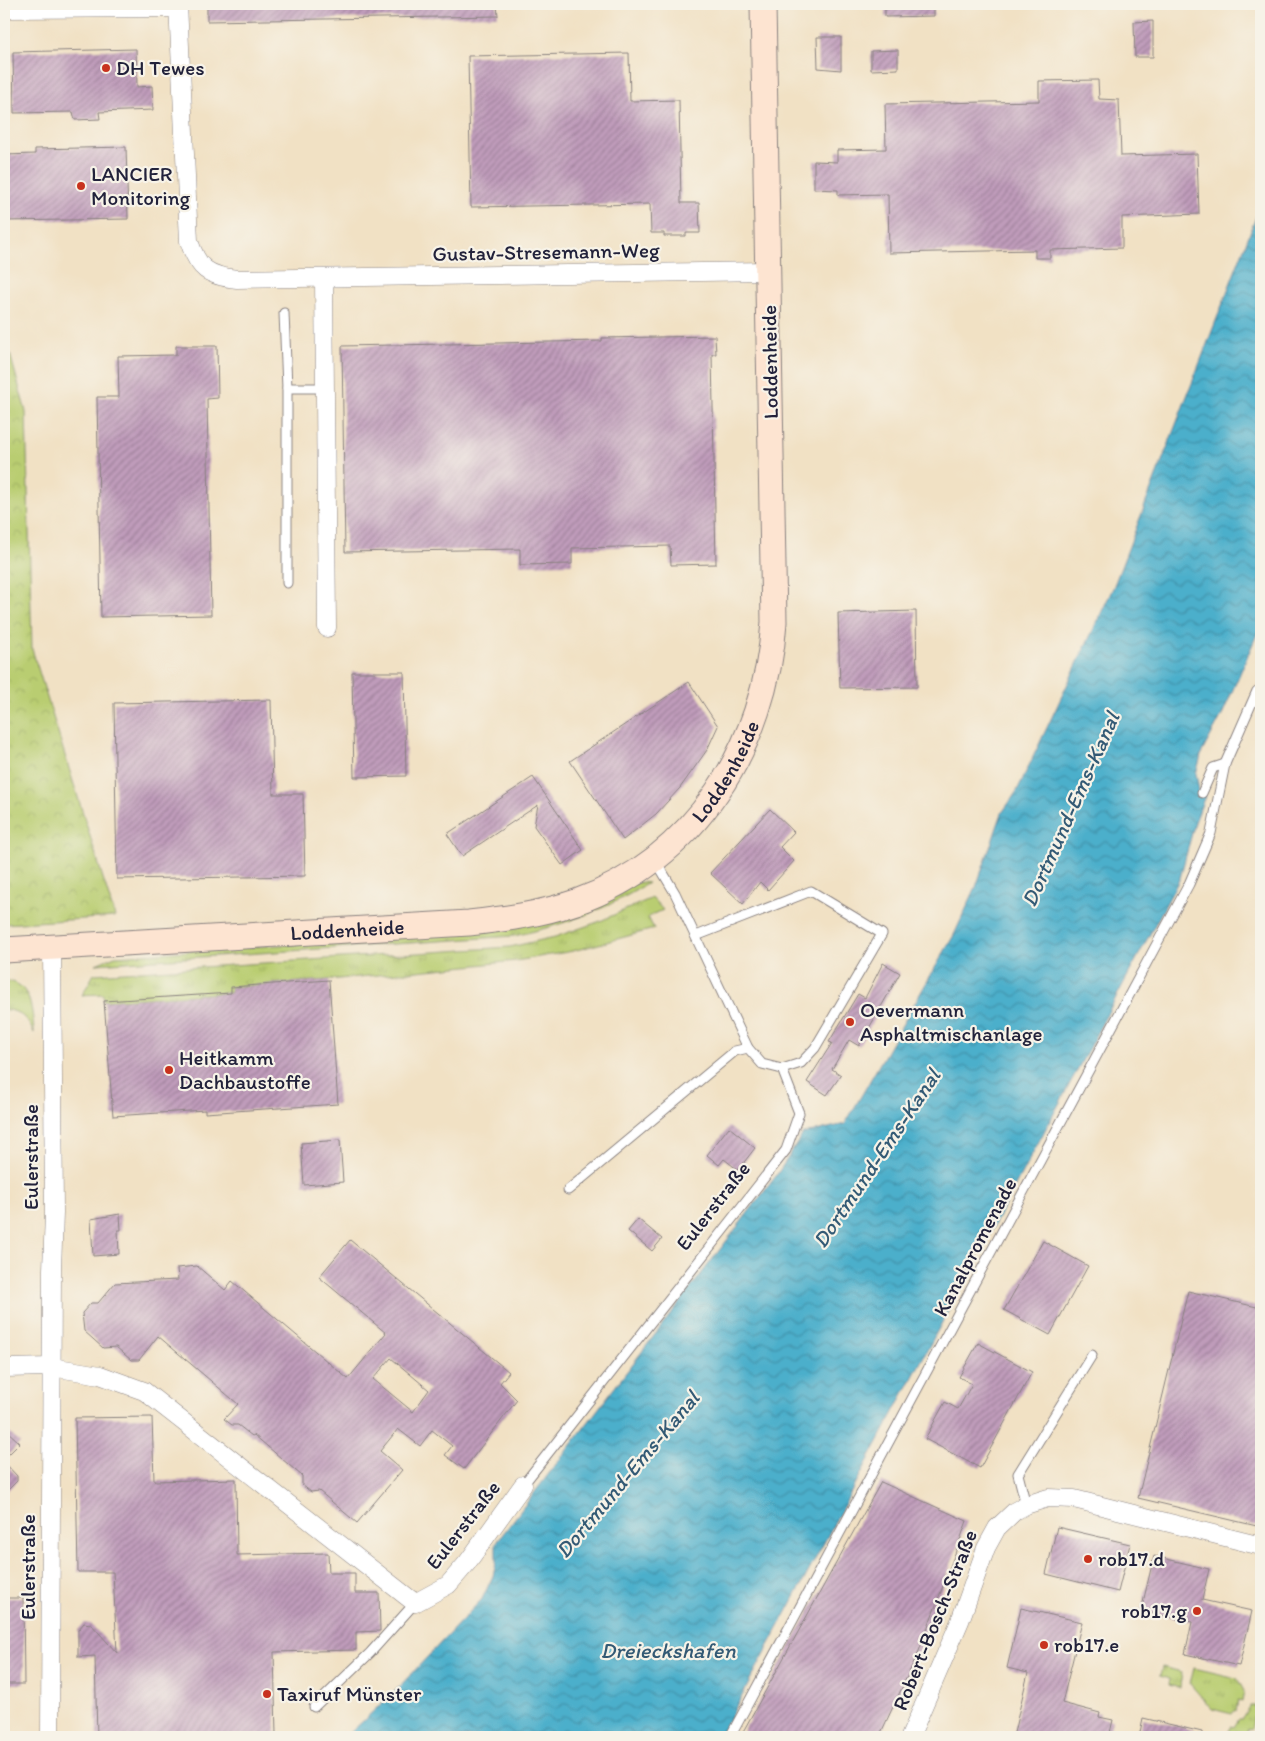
<svg xmlns="http://www.w3.org/2000/svg" width="1265" height="1741" font-family="Itim,sans-serif">
	<style>
		.grass { fill: url(#grass-tufts); stroke: #6e7856 }
		.park { fill: url(#park-crowns); stroke: #6e7856 }
		.water { fill: url(#water-waves); stroke: #376883 }
		.building { fill: url(#building-hatch); fill-rule: evenodd }
		.lines { fill: none; stroke-linecap: round; stroke-linejoin: round }
		.lane-casing { stroke: #8a8280; stroke-width: 11 }
		.street-casing { stroke: #8a8280; stroke-width: 19 }
		.secondary-casing { stroke: #8a8280; stroke-width: 27 }
		.lane { stroke: #fff; stroke-width: 9 }
		.street { stroke: #fff; stroke-width: 18 }
		.secondary { stroke: #fde4d1; stroke-width: 25 }
		.poi-dot { fill: #c8321e; stroke: #f7f3e8; stroke-width: 2 }
		.labels { text-anchor: middle; stroke-width: 4.5; stroke-linejoin: round; paint-order: stroke }
		.poi-label { font-size: 21px; fill: #22223b; stroke: #f7f3e8; text-anchor: start }
		.street-label { font-size: 21px; fill: #22223b; stroke: #f7f3e8 }
		.water-label { font-size: 22px; font-style: italic; fill: #335a75; stroke: #f7f3e8 }
	</style>
	<defs>
		<pattern id="grass-tufts" width="24" height="20" patternUnits="userSpaceOnUse" patternTransform="scale(1.25)"><rect width="24" height="20" fill="#b9cd71"/><path d="M3 7l-1-3M5 7V3M7 7l1-3M15 17l-1-3M17 17v-4M19 17l1-3" fill="none" stroke="#9fb063"/></pattern>
		<pattern id="park-crowns" width="20" height="18" patternUnits="userSpaceOnUse" patternTransform="scale(1.25)"><rect width="20" height="18" fill="#b9cd71"/><path d="M2 6a3 3 0 1 1 6 0M12 15a3 3 0 1 1 6 0" fill="none" stroke="#9fb063"/></pattern>
		<pattern id="water-waves" width="16" height="10" patternUnits="userSpaceOnUse" patternTransform="scale(1.25)"><rect width="16" height="10" fill="#4cafcb"/><path d="M0 5q4-4 8 0t8 0" fill="none" stroke="#3f8ea6"/></pattern>
		<pattern id="building-hatch" width="6" height="6" patternUnits="userSpaceOnUse" patternTransform="scale(1.25)"><rect width="6" height="6" fill="#c09cbb"/><path d="M-1 1l2-2M0 6l6-6M5 7l2-2" fill="none" stroke="#9c7f99"/></pattern>
	</defs>
	<rect width="100%" height="100%" fill="#f7f3e8"/>
	<filter id="ink" filterUnits="userSpaceOnUse"><feTurbulence type="fractalNoise" baseFrequency=".02" numOctaves="2"/><feDisplacementMap in="SourceGraphic" scale="10" xChannelSelector="R" yChannelSelector="G"/><feConvolveMatrix kernelMatrix="1 2 1 2 8 2 1 2 1" color-interpolation-filters="sRGB"/></filter>
	<filter id="wash" filterUnits="userSpaceOnUse"><feTurbulence type="fractalNoise" baseFrequency=".0096" numOctaves="4" result="noise"/><feDisplacementMap in="SourceGraphic" scale="20" xChannelSelector="R" yChannelSelector="G"/><feGaussianBlur stdDeviation="1.12" result="paint"/><feColorMatrix in="noise" values="0 0 0 0 0 0 0 0 0 0 0 0 0 0 0 0 0 1.4 0 .05"/><feComposite in="paint" operator="in"/></filter>
	<g filter="url(#wash)">
		<rect width="100%" height="100%" fill="#f1e1c4"/>
		<g class="grass">
			<path d="M640 882 648 883C606 910 563 925 514 936L96 964 115 956 384 938Z"/>
			<polygon points="652,898 663,910 648,917 654,929 573,951 516,961 329,980 231,987 231,993 224,993 104,1001 103,994 82,995 94,974 510,947 555,937 598,922"/>
			<path d="M4 981C31 980 33 1013 34 1033 28 1020 19 1009 4 1010Z"/>
			<polygon points="1162,1667 1182,1672 1180,1688 1169,1685 1170,1679 1160,1676"/>
			<polygon points="1194,1668 1237,1678 1244,1691 1242,1702 1238,1701 1236,1711 1234,1710 1232,1714 1212,1709 1190,1684"/>
			<polygon points="1250,1706 1257,1706 1251,1729 1248,1728 1246,1733 1242,1732 1237,1737 1228,1735 1230,1726 1234,1727 1239,1719 1242,1719"/>
		</g>
		<polygon class="park" points="4,332 26,412 32,649 115,917 4,924"/>
		<polygon class="water" points="1261,204 1261,625 1222,715 1202,752 1196,774 1199,791 1205,796 1195,822 1180,878 720,1737 346,1737 398,1688 482,1599 493,1576 496,1563 496,1543 776,1176 803,1134 845,1124 954,935 976,887 1002,813 1017,791 1113,588"/>
		<g id="blocks">
			<g class="building">
				<polygon points="207,4 497,4 498,16 207,21"/>
				<polygon points="885,4 934,4 934,16 885,17"/>
				<polygon points="1153,21 1153,57 1135,57 1134,22"/>
				<polygon points="817,37 841,37 841,70 818,68"/>
				<polygon points="136,49 137,87 152,86 153,110 99,112 100,119 75,120 73,112 14,113 13,52"/>
				<polygon points="898,50 898,69 871,70 871,51"/>
				<polygon points="629,53 630,101 679,100 681,203 699,203 700,233 686,233 686,236 664,236 664,233 651,233 650,204 471,207 468,56"/>
				<polygon points="1098,80 1099,99 1119,100 1121,156 1197,154 1199,214 1122,217 1122,248 1050,250 1050,258 1035,258 1035,250 889,253 888,194 838,195 838,190 814,189 814,161 837,162 837,150 886,149 885,104 1039,101 1039,81"/>
				<polygon points="126,147 128,219 4,221 4,155 35,154 35,149"/>
				<polygon points="715,336 716,354 712,354 716,564 671,565 670,546 572,548 572,564 520,565 520,549 345,552 342,346 602,341 602,338"/>
				<polygon points="176,346 217,346 218,398 207,399 211,615 101,617 97,397 119,397 118,356 176,355"/>
				<polygon points="916,611 917,687 840,688 838,613"/>
				<polygon points="352,672 404,672 406,776 354,777"/>
				<polygon points="689,682 718,726 707,750 680,788 656,814 623,840 570,761"/>
				<polygon points="271,700 273,794 303,794 305,876 117,879 114,703"/>
				<polygon points="533,777 583,850 562,865 534,826 538,805 462,856 447,834"/>
				<polygon points="770,809 794,832 780,847 794,861 768,890 760,882 743,904 710,873"/>
				<polygon points="883,963 900,973 859,1046 849,1040 832,1069 841,1075 827,1095 807,1082 832,1043 829,1042 858,994 865,998"/>
				<polygon points="329,980 338,1104 205,1113 205,1110 113,1116 104,1001 231,993 231,987"/>
				<polygon points="729,1127 755,1148 738,1170 724,1159 719,1165 707,1155"/>
				<polygon points="340,1140 343,1182 304,1185 301,1143"/>
				<polygon points="120,1214 121,1230 118,1230 119,1254 93,1256 91,1219"/>
				<polygon points="638,1219 662,1239 652,1251 628,1231"/>
				<path d="M350 1240 509 1372 500 1383 517 1400 464 1469 445 1455 452 1446 432 1430 420 1446 398 1429 380 1451 402 1470 357 1523 319 1491 311 1492 302 1485V1476L254 1435 252 1436 238 1425H232L224 1419 238 1404 158 1336 139 1360H131L116 1347 103 1348 84 1331 82 1313 91 1303H98L115 1283 178 1280 177 1268 197 1266 225 1290 232 1281 348 1379 386 1333 319 1277ZM391 1358 429 1390 413 1412 373 1379Z"/>
				<polygon points="1043,1241 1088,1266 1050,1335 1004,1310"/>
				<polygon points="1188,1291 1261,1308 1261,1527 1138,1498"/>
				<polygon points="978,1343 1032,1372 980,1468 925,1439 945,1402 958,1409 972,1384 959,1377"/>
				<polygon points="152,1417 154,1481 236,1479 237,1555 328,1553 329,1573 355,1573 355,1593 379,1593 380,1631 356,1632 356,1650 274,1652 276,1735 97,1737 95,1656 78,1657 78,1630 84,1623 91,1624 117,1653 113,1572 78,1572 75,1418"/>
				<polygon points="4,1428 20,1443 4,1459"/>
				<polygon points="4,1462 17,1476 17,1481 4,1494"/>
				<polygon points="881,1482 967,1521 919,1651 879,1737 740,1737"/>
				<polygon points="1057,1527 1130,1544 1118,1592 1046,1574"/>
				<polygon points="1154,1556 1209,1569 1202,1600 1252,1611 1239,1666 1185,1654 1192,1622 1141,1611"/>
				<polygon points="4,1598 23,1598 24,1684 4,1684"/>
				<polygon points="1021,1608 1082,1622 1062,1703 1100,1713 1099,1717 1113,1720 1109,1737 1013,1737 1028,1673 1007,1668"/>
				<polygon points="1143,1718 1202,1732 1202,1737 1139,1737"/>
			</g>
		</g>
	</g>
	<g filter="url(#ink)">
		<use href="#blocks" fill-opacity="0" stroke="#8a8280" stroke-width="1"/>
		<g class="lines">
			<defs>
				<g id="lane">
					<polyline points="284,313 287,388 287,583"/>
					<polyline points="287,388 325,388"/>
					<polyline points="1225,764 1257,691"/>
					<polyline points="656,861 675,893 748,1048 762,1064 782,1069 801,1063 815,1048 882,934 811,891 696,936"/>
					<polyline points="568,1190 735,1051 748,1048"/>
					<polyline points="523,1485 786,1150 799,1113 782,1069"/>
					<polyline points="1026,1505 1018,1474 1092,1355"/>
					<polyline points="314,1707 370,1653 415,1603"/>
					<polyline points="730,1737 1189,884 1211,833 1225,764 1213,768 1202,793"/>
				</g>
				<g id="street">
					<path d="M178 4 189 241C198 269 208 276 237 279L768 271"/>
					<polyline points="4,9 178,8"/>
					<polyline points="324,278 327,628"/>
					<polyline points="4,1368 52,1367 100,1375 144,1391 415,1603 448,1585 467,1563 523,1485"/>
					<polyline points="50,1737 52,1270 54,1213 52,946"/>
					<polyline points="910,1737 960,1621 986,1548 997,1528 1015,1511 1026,1505 1048,1498 1074,1499 1261,1546"/>
				</g>
				<g id="secondary">
					<path id="s1" d="M4 950 469 923C506 919 541 914 576 902 696 859 766 745 774 622L763 4"/>
				</g>
			</defs>
			<use href="#lane" class="lane-casing"/>
			<use href="#street" class="street-casing"/>
			<use href="#secondary" class="secondary-casing"/>
			<use href="#lane" class="lane"/>
			<use href="#street" class="street"/>
			<use href="#secondary" class="secondary"/>
		</g>
	</g>
	<g class="poi-dot">
		<circle cx="106" cy="68" r="5"/>
		<circle cx="81" cy="186" r="5"/>
		<circle cx="850" cy="1022" r="5"/>
		<circle cx="169" cy="1070" r="5"/>
		<circle cx="1088" cy="1559" r="5"/>
		<circle cx="1197" cy="1611" r="5"/>
		<circle cx="1044" cy="1645" r="5"/>
		<circle cx="267" cy="1694" r="5"/>
	</g>
	<g class="labels">
		<g class="poi-label">
			<text x="116" y="75">DH Tewes</text>
			<text x="91" y="181">LANCIER<tspan x="91" dy="24">Monitoring</tspan></text>
			<text x="860" y="1017">Oevermann<tspan x="860" dy="24">Asphaltmischanlage</tspan></text>
			<text x="179" y="1065">Heitkamm<tspan x="179" dy="24">Dachbaustoffe</tspan></text>
			<text x="1098" y="1566">rob17.d</text>
			<text x="1187" y="1618" text-anchor="end">rob17.g</text>
			<text x="1054" y="1652">rob17.e</text>
			<text x="277" y="1701">Taxiruf Münster</text>
		</g>
		<g class="street-label">
			<text transform="translate(546 252) rotate(-1)" y="7">Gustav-Stresemann-Weg</text>
			<text transform="translate(770 362) rotate(-91)" y="7">Loddenheide</text>
			<text dy="7" stroke="none"><textPath href="#s1" startOffset="779">Loddenheide</textPath></text>
			<text dy="7" stroke="none"><textPath href="#s1" startOffset="344">Loddenheide</textPath></text>
			<text transform="translate(31 1157) rotate(-90)" y="7">Eulerstraße</text>
			<text transform="translate(713 1206) rotate(-52)" y="7">Eulerstraße</text>
			<text transform="translate(975 1247) rotate(-62)" y="7">Kanalpromenade</text>
			<text transform="translate(463 1525) rotate(-52)" y="7">Eulerstraße</text>
			<text transform="translate(28 1567) rotate(-90)" y="7">Eulerstraße</text>
			<text transform="translate(935 1620) rotate(-68)" y="7">Robert-Bosch-Straße</text>
		</g>
		<g class="water-label">
			<text transform="translate(1070 809) rotate(-66)" y="8">Dortmund-Ems-Kanal</text>
			<text transform="translate(876 1158) rotate(-56)" y="8">Dortmund-Ems-Kanal</text>
			<text transform="translate(627 1474) rotate(-50)" y="8">Dortmund-Ems-Kanal</text>
			<text x="668" y="1658">Dreieckshafen</text>
		</g>
	</g>
	<rect width="1265" height="1741" fill="none" stroke="#f7f3e8" stroke-width="20"/>
</svg>
